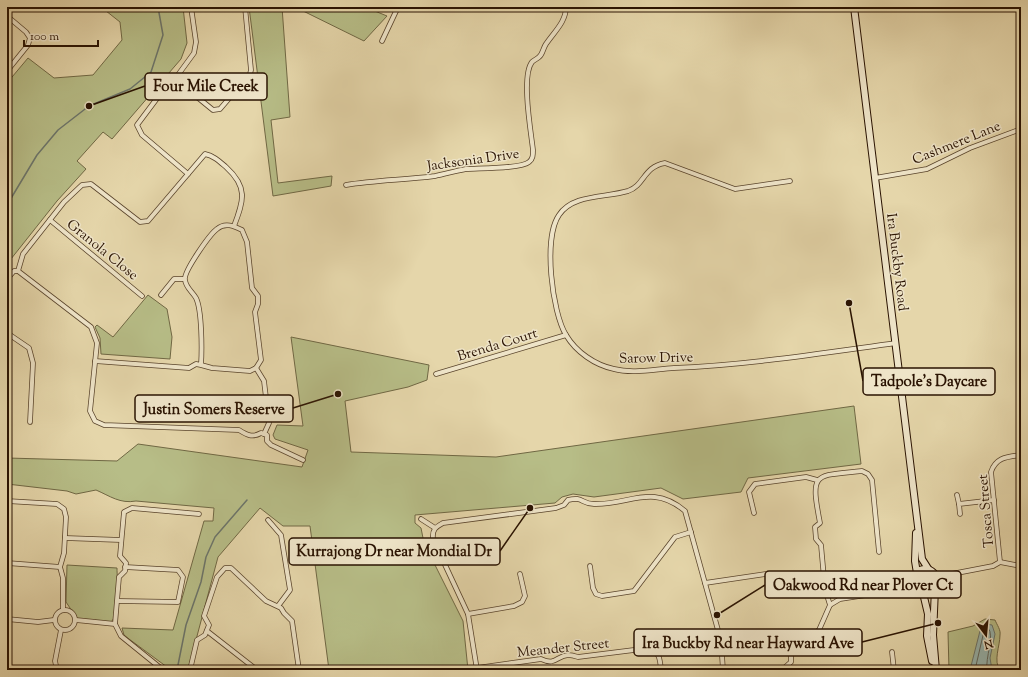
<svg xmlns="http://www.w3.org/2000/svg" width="1028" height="677" font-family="'Sorts Mill Goudy',serif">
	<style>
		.green { fill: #b7bd87; stroke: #706844 }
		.water { fill: #98b7b1; stroke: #6c756b }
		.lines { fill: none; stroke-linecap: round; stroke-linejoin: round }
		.shore { stroke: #61655a; stroke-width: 1 }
		.stream { stroke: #6c756b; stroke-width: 1.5 }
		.street-casing { stroke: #59442c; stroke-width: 5.5 }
		.secondary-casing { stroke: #2a1302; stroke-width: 8 }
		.street { stroke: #eee4c8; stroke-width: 4 }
		.secondary { stroke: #eee4c8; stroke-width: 6 }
		.labels { text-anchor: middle; stroke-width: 3; stroke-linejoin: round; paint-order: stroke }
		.street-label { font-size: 14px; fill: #2a1302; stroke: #eee4c8 }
		.leader { fill: none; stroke: #2a1302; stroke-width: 1.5 }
		.callout-dot { fill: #2a1302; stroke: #eee4c8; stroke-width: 1.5 }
		.callout { fill: #eee4c8; stroke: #2a1302; stroke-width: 1.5 }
		.callout-label { font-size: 15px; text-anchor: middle; font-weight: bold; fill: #2a1302 }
	</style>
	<rect width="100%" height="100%" fill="#e5d6aa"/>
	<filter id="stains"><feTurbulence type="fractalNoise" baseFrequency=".005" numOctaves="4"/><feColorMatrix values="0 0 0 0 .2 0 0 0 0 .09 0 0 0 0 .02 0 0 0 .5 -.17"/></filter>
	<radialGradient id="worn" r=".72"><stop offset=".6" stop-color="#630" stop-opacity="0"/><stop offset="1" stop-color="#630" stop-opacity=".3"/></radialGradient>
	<g class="green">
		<polygon points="101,7 183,7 187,43 181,59 112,139 103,132 77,161 86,169 57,201 7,264 7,83 28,58 54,78 93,75 122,40 120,22"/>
		<polygon points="249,7 282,7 290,117 271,120 278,183 332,176 331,186 273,196"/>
		<polygon points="295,7 365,7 387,16 364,41"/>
		<polygon points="148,295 167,309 172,337 170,359 101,354 100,338 95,327 97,325 113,337"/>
		<path d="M291 337 429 365 427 380 408 387 345 401 351 452 496 457 854 406 861 464 748 478 741 492 683 499 661 488 594 497 573 494 562 497 555 503 415 515V523L421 528 424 543 463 621 468 670H329L310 526H283L260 508 218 557 188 670H171L129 639 124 635 122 628 173 630 204 521H213L214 508 136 501C120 504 110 496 96 490L76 494 67 491 7 484V458L117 461 138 444 302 467 308 450 275 439 273 435 277 425 303 426Z"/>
		<path d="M67 565 117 568C117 582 121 612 111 622L78 620 66 602Z"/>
		<path d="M985 619 995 620C997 625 1001 630 1000 635 1000 646 993 661 1000 670H949L948 632 973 626Z"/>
	</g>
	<polygon class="water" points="986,624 992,625 995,634 990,658 992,670 971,670 971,666 981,627"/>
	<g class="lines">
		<path class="shore" d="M975 670 984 631 988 628C995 635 985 658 987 670"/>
		<g class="stream">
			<polyline points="7,205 37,155 58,130 89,106 130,89 151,72 163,35 158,7"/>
			<polyline points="177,670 186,625 201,582 206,557 215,537 247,500"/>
		</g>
		<defs>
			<g id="street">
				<polyline points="7,16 26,32 30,38 28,45 7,71"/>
				<polyline points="382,41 398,7"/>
				<polyline points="175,79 213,110 220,109 250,74 251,70 245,7"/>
				<polyline points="188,174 142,135 137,125 158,97 175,79 194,53 196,42 191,7"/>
				<polyline points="875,178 927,169 970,148 1021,129"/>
				<path d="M790 181 735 189 665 163C643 167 645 185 628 191 605 198 573 194 559 215 543 238 552 312 566 335 576 352 595 365 614 369 633 374 655 369 674 368 748 365 823 353 896 343"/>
				<path d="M346 185C376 180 406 180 435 176 445 174 455 171 466 169 478 168 521 169 529 162 533 159 533 155 533 150 531 132 521 76 532 62 534 60 537 59 539 57 543 54 543 48 546 44 554 32 566 22 566 7"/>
				<polyline points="50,220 142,296"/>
				<path d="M18 271 91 327 97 343 90 411 95 421 104 425 239 430C247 435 252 438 261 433L267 435V441L271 445 303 460"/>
				<path d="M7 279 14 271H18L23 254 64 202 82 185 91 184 140 222 148 221 205 154C214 156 219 161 226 167 248 187 244 200 234 226"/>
				<polyline points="161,295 174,279 184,279"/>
				<polyline points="7,333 29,348 33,363 30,422"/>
				<path d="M95 361 189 368 196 364 201 365C202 350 202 310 196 298 192 291 186 288 185 280 183 272 210 234 217 229 225 222 234 226 242 230L247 242 252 288 258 296V304L255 312 261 360 256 368 250 371 212 368 201 365"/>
				<polyline points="256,368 264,381 269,423 264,434"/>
				<polyline points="436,374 566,335"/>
				<polyline points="957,495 959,504"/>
				<polyline points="7,501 57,504 64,509 66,517 64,553 60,567 63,578 63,610"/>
				<polyline points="754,513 749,492 755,484 806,477 817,480"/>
				<polyline points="960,514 959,504 994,500"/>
				<polyline points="421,519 435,528"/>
				<polyline points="268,520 281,535 290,590 278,606"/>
				<polyline points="65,538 121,540"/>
				<path d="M1000 562 991 472C996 457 1007 457 1021 455"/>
				<polyline points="7,563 60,567"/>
				<polyline points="590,566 593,588 596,594 602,596 634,591 675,537 691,532"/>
				<polyline points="936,577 993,566 1000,562 1021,566"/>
				<polyline points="705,583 766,574"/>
				<polyline points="118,601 178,602 183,577 178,570 125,567"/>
				<path d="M830 605 825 589 821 545 816 539 815 527 820 523C810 471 814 476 862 471L868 474 872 480 879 552"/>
				<circle cx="65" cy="620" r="10"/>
				<polyline points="468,614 514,606 522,602 525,596 520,574"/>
				<polyline points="7,619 38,622 54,620"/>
				<polyline points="76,620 115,624 121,636 163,670"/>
				<polyline points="115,624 119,577 125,571 126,563 120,556 124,512 132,508 199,514"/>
				<polyline points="207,631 257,670"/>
				<polyline points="892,652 894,670"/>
				<path d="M477 668 541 659C556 666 556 656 568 655 571 655 575 656 578 657L650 648C660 653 660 660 661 670"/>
				<polyline points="57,670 55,661 61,630"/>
				<polyline points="190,670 197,640 205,635 209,625 204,616 217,577 225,568 231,568 266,601 281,608 284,613 292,621 299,670"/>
				<path d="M477 670 468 614 433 539C432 529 436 527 443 523L556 508 564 505 568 500C583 496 581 504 594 504 630 505 652 483 685 511L721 641 723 670"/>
				<polyline points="770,670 783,669 791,662 791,655 796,648 819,630 830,605 840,599 879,593 914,584"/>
			</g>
			<g id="secondary">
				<polyline points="854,7 922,559 929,570"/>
				<polyline points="916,533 915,561 917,573"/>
				<circle cx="925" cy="581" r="12"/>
				<polyline points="935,588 933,635 936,670"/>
				<polyline points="923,593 928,614 927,636 932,661"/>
			</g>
		</defs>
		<use href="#street" class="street-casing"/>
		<use href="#secondary" class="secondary-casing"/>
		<use href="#street" class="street"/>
		<use href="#secondary" class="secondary"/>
	</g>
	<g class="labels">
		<g class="street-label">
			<text transform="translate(956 142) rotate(-22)" y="5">Cashmere Lane</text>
			<text transform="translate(473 159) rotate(-8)" y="5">Jacksonia Drive</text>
			<text transform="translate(103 249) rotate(39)" y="5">Granola Close</text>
			<text transform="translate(898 262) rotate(83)" y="5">Ira Buckby Road</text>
			<text transform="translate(497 344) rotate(-17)" y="5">Brenda Court</text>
			<text transform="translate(656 357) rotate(-1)" y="5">Sarow Drive</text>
			<text transform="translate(985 511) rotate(-95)" y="5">Tosca Street</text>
			<text transform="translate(563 647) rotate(-6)" y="5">Meander Street</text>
		</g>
	</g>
	<path class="leader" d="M89 106L145 86M849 303L863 381M338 394L293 408M530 508L500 551M717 615L765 585M938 623L862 642"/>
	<g class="callout-dot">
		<circle cx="89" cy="106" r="4"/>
		<circle cx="849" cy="303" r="4"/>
		<circle cx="338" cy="394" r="4"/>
		<circle cx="530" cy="508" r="4"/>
		<circle cx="717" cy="615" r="4"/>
		<circle cx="938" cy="623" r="4"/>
	</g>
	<g class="callout">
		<rect x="145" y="73" width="122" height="27" rx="4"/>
		<rect x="863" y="368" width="132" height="27" rx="4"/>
		<rect x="135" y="395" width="158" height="27" rx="4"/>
		<rect x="289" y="538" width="211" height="27" rx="4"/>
		<rect x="765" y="571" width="196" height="27" rx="4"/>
		<rect x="634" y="629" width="228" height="27" rx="4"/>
	</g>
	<g class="callout-label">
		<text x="206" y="91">Four Mile Creek</text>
		<text x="929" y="386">Tadpole's Daycare</text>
		<text x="214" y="414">Justin Somers Reserve</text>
		<text x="394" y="556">Kurrajong Dr near Mondial Dr</text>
		<text x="863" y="590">Oakwood Rd near Plover Ct</text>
		<text x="748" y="648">Ira Buckby Rd near Hayward Ave</text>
	</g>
	<rect width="1028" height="677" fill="none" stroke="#e5d6aa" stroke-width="24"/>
	<rect x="8" y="8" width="1012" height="661" fill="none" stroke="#2a1302" stroke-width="2"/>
	<rect x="12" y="12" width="1004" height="653" fill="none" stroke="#2a1302"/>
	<g transform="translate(986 635) rotate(164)" stroke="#eee4c8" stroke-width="3" paint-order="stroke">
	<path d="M0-3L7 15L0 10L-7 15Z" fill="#2a1302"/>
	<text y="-6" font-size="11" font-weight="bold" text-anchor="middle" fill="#2a1302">N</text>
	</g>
	<path d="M24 40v6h74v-6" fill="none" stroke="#2a1302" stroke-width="2"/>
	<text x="30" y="40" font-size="12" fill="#2a1302" stroke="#eee4c8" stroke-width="3" paint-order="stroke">100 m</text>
	<rect width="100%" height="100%" filter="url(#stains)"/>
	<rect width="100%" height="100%" fill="url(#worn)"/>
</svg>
